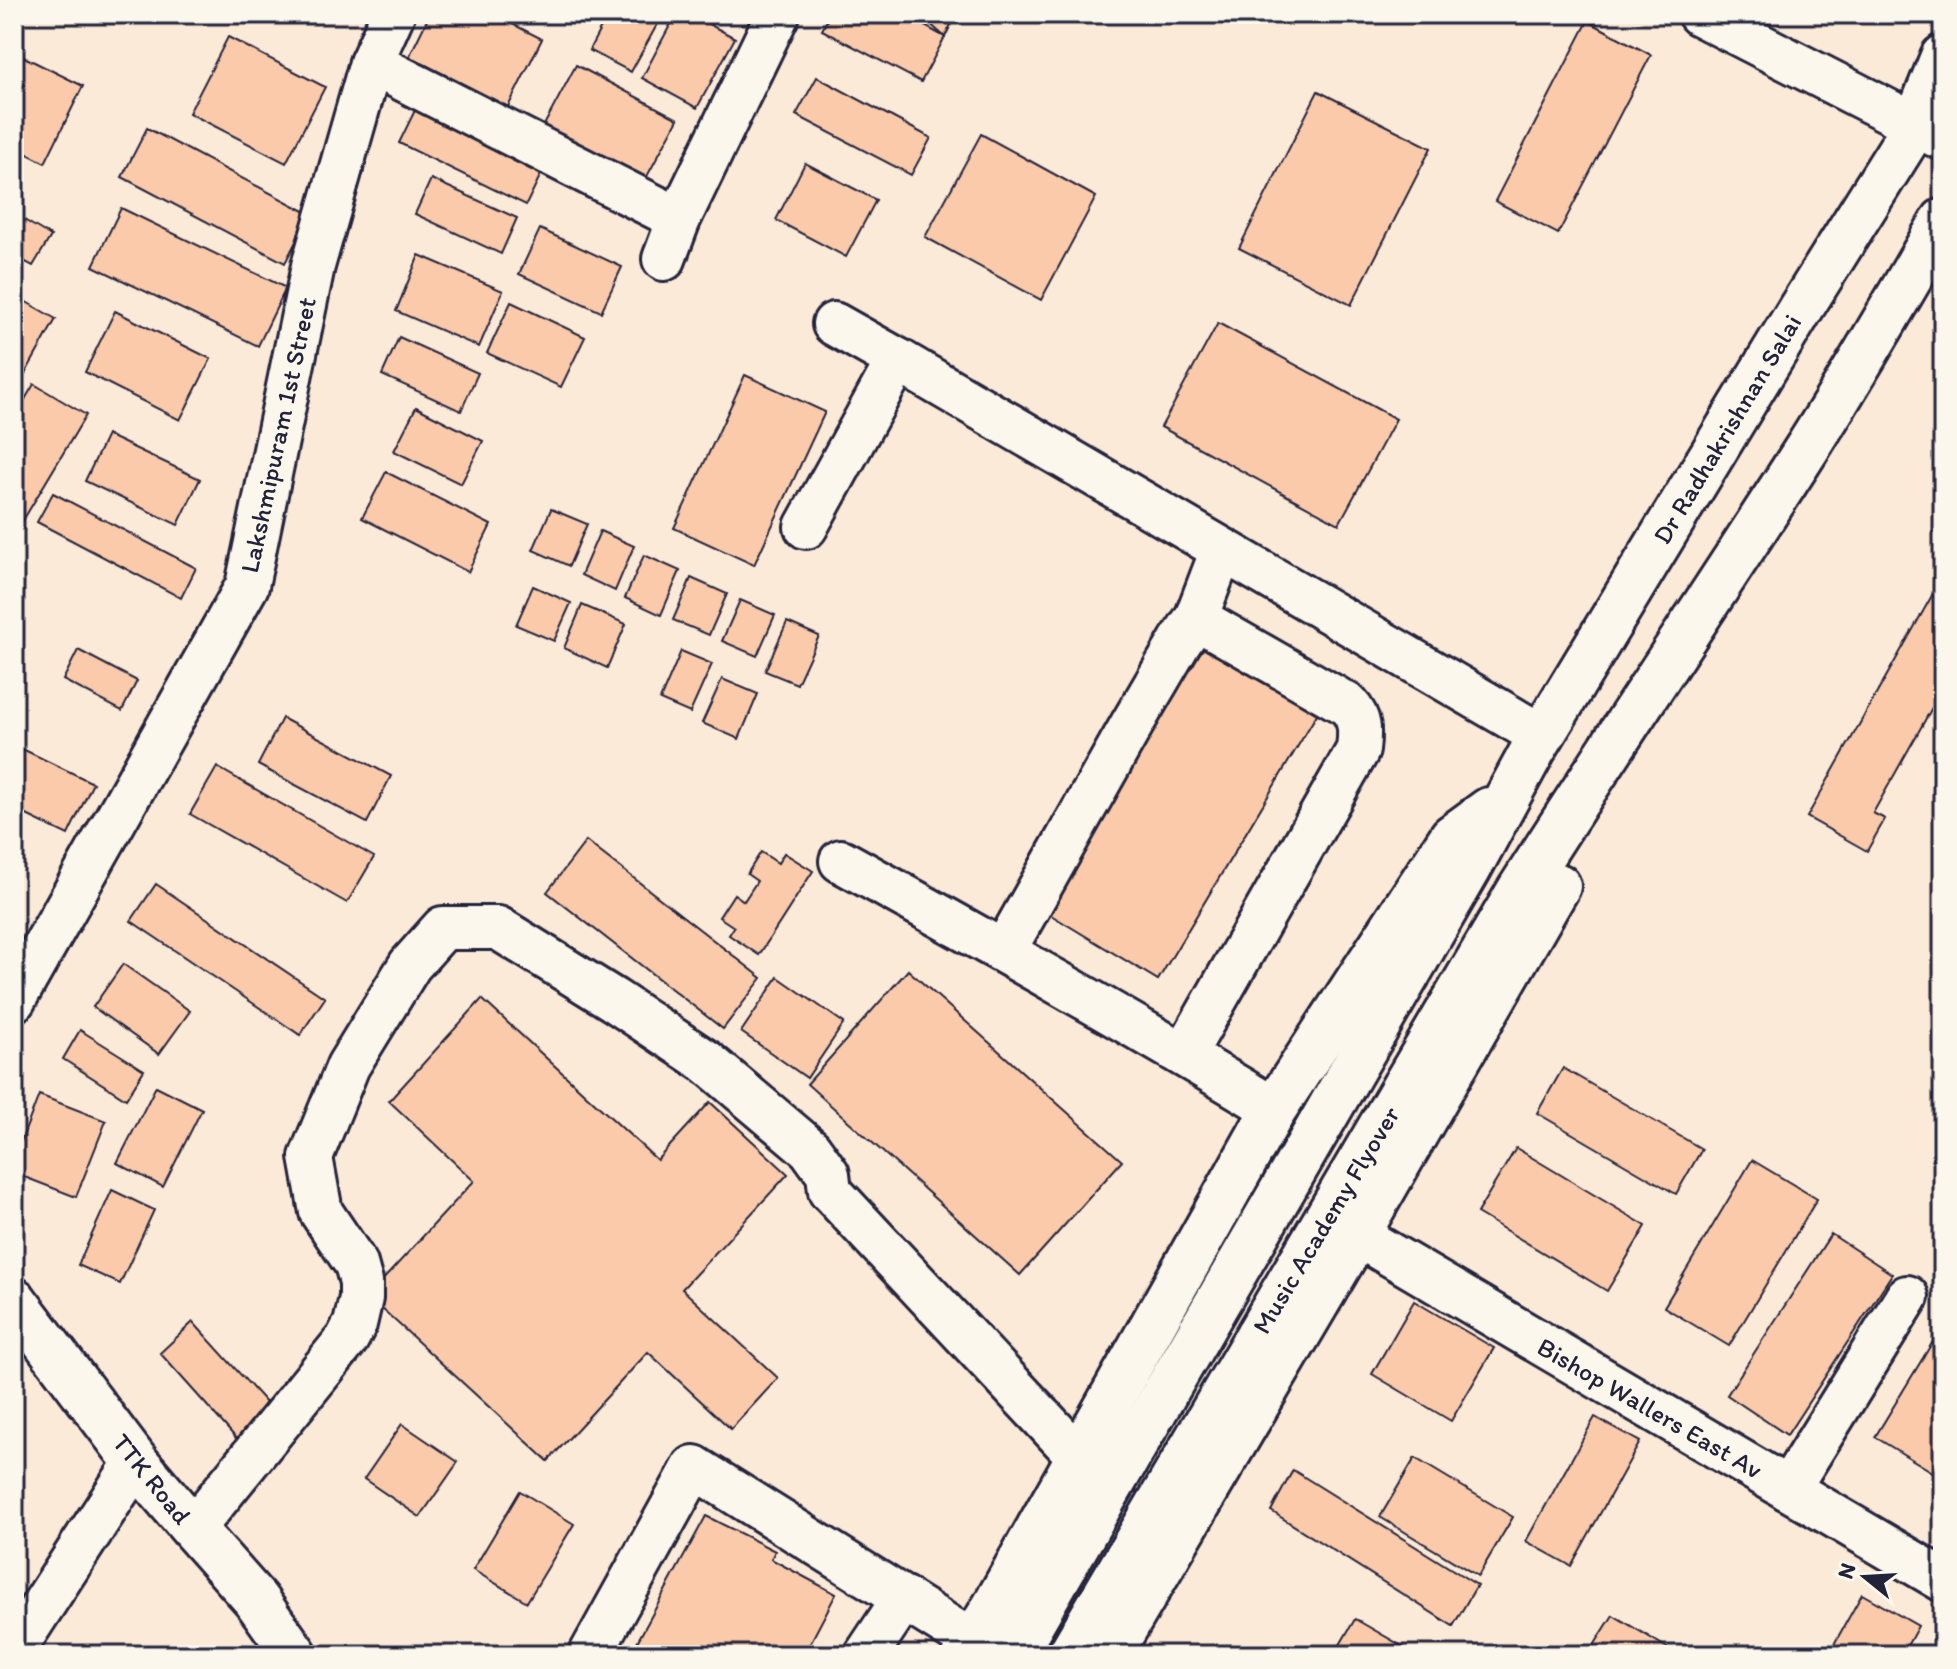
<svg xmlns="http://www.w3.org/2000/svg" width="1957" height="1669" font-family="Itim,sans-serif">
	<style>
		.building { fill: #fbcaaa; stroke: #22223b; stroke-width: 2 }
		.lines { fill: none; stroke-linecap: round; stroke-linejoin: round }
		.minor-casing { stroke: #22223b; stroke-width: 48 }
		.major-casing { stroke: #22223b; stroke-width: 50 }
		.minor { stroke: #fbf7ec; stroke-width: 42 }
		.major { stroke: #fbf7ec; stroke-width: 44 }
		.labels { text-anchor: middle; stroke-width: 6; stroke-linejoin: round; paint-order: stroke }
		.street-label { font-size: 26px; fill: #22223b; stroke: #fbf7ec }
	</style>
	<rect width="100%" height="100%" fill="#fbead8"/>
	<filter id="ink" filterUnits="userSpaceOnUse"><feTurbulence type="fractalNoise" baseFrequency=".0125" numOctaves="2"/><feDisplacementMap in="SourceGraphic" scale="16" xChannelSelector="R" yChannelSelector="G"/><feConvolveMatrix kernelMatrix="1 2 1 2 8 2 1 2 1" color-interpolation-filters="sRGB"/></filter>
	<g filter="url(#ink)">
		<g class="building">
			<polygon points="430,14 493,14 542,39 508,107 409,57"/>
			<polygon points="608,14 663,14 631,72 589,50"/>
			<polygon points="676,14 690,14 735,38 697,108 642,78"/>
			<polygon points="830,14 903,14 945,37 921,82 822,30"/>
			<polygon points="919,14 956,14 945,37"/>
			<polygon points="1588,21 1651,55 1558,234 1495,201"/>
			<polygon points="228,37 325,87 286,163 189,113"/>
			<polygon points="14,52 83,86 45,163 14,147"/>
			<polygon points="576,65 678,119 644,182 543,127"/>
			<polygon points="817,77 931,138 911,175 796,115"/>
			<polygon points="1318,91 1431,148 1351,305 1239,248"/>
			<polygon points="417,106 544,168 526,205 399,143"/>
			<polygon points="147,128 310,214 285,263 122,177"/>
			<polygon points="981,134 1096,197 1041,300 925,237"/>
			<polygon points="805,163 876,200 846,257 776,220"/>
			<polygon points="431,179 517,218 501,254 415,214"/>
			<polygon points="121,208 286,288 258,346 93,266"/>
			<polygon points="14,214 51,236 33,266 14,256"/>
			<polygon points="540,229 622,267 601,312 519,274"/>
			<polygon points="419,255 503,291 479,347 396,311"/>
			<polygon points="14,295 56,319 17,388 14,387"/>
			<polygon points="511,302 585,337 561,387 487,353"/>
			<polygon points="115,311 211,359 180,420 85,372"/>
			<polygon points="1218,323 1396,419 1339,524 1161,427"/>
			<polygon points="399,337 478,373 461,411 382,375"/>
			<polygon points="745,375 825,412 754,565 674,528"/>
			<polygon points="34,384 86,415 19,527 14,524 14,418"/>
			<polygon points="416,407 483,441 461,484 394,451"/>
			<polygon points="107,435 200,479 178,525 85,481"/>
			<polygon points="386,472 491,525 468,572 362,518"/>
			<polygon points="53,493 196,568 181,598 37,522"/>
			<polygon points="551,509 587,524 569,566 533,550"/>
			<polygon points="600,531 634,546 615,591 581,575"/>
			<polygon points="644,555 680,571 661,615 625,598"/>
			<polygon points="1943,576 1943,688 1873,813 1885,819 1867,851 1807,817"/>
			<polygon points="691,578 727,594 709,635 673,620"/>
			<polygon points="533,586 571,603 554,641 516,625"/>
			<polygon points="740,600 775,615 757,656 722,641"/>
			<polygon points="582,605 626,624 607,668 564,648"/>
			<polygon points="787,622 819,636 797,684 765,671"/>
			<polygon points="1201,643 1317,714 1158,980 1041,909"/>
			<polygon points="78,650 137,681 122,711 63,680"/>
			<polygon points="681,651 712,664 690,713 660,700"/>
			<polygon points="722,679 758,694 739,739 702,723"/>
			<polygon points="282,718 391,776 367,823 258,765"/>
			<polygon points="14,745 93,783 68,835 14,809"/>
			<polygon points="217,767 374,857 347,903 190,814"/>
			<polygon points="586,841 762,978 723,1029 547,892"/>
			<polygon points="761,852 778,863 784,853 813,871 759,955 729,935 734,927 719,917 734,894 744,901 757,881 747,874"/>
			<polygon points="156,884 325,998 300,1035 131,921"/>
			<polygon points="123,964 190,1011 159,1054 93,1007"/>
			<polygon points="908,970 1122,1161 1020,1275 807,1084"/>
			<polygon points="778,977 844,1023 807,1078 741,1032"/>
			<polygon points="482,999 657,1160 710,1102 788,1174 682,1289 778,1378 731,1429 648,1352 548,1461 368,1296 474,1181 389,1101"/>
			<polygon points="80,1030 144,1070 126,1099 63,1059"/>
			<polygon points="1563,1068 1702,1149 1676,1194 1537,1113"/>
			<polygon points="156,1086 202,1109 163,1187 117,1163"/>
			<polygon points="39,1095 106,1121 76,1197 14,1173 14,1159"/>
			<polygon points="1516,1148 1646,1226 1607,1291 1477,1213"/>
			<polygon points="1752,1160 1817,1199 1729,1346 1664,1307"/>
			<polygon points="112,1190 154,1210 120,1284 78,1265"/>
			<polygon points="1831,1234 1892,1274 1787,1435 1727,1395"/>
			<polygon points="1414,1301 1494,1348 1451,1421 1372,1374"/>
			<polygon points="193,1322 278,1416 244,1447 160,1353"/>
			<polygon points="1943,1325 1943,1475 1941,1477 1875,1437"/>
			<polygon points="1595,1417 1640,1442 1571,1566 1526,1541"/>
			<polygon points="402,1424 458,1462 420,1517 364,1479"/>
			<polygon points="1415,1458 1513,1517 1478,1576 1380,1517"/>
			<polygon points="1293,1470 1477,1585 1453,1626 1271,1511"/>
			<polygon points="520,1491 574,1524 527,1602 473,1570"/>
			<polygon points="706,1516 775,1551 771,1559 836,1594 804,1655 630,1655"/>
			<polygon points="1862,1594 1918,1626 1902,1655 1828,1655"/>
			<polygon points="1613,1615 1679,1655 1588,1655"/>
			<polygon points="1355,1619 1407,1649 1404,1655 1334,1655"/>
		</g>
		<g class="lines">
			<defs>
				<g id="minor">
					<polyline points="1699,14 1943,139"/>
					<polyline points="371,63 679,219"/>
					<polyline points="664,259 679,219 778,14"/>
					<polyline points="898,360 1542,736"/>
					<polyline points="806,527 898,360 834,324"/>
					<polyline points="1196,618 1222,550"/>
					<path d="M841 861C987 942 1132 1023 1274 1109"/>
					<path d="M1004 951 1132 724 1180 642 1196 618 1348 705C1361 719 1360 731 1358 750L1184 1055"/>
					<polyline points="14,1000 247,586 313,266 371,63 393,14"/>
					<polyline points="1357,1235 1943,1580"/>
					<polyline points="1788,1489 1907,1297"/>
					<polyline points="193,1529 347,1339 355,1324 361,1298 361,1282 356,1264 321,1212 311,1157 348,1066 410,965 443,928 498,928 614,1000 707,1062 810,1149 828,1174 830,1191 1078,1456"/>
					<polyline points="14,1650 136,1462"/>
					<polyline points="590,1655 694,1467 973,1642"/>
					<polyline points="866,1655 904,1598"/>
				</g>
				<g id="major">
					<polyline points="14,1300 136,1462 193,1529 256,1600 295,1655"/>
					<polyline points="965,1655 995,1606 1274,1109 1452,837 1489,810"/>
					<polyline points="1013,1655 1468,870 1533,750 1801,308 1915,126 1943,57"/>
					<path d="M1070 1655 1521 888C1614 741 1712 597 1806 450 1854 375 1898 298 1943 221"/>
					<polyline points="1109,1655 1357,1235 1558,886"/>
				</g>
			</defs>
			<use href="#minor" class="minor-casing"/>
			<use href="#major" class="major-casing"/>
			<use href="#minor" class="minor"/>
			<use href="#major" class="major"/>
		</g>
	</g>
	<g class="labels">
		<g class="street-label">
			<text transform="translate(1727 429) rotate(-59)" y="9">Dr Radhakrishnan Salai</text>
			<text transform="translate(278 435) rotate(-78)" y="9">Lakshmipuram 1st Street</text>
			<text transform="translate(1326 1220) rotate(-59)" y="9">Music Academy Flyover</text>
			<text transform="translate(1650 1408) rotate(30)" y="9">Bishop Wallers East Av</text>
			<text transform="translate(152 1479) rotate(51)" y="9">TTK Road</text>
		</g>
	</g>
	<rect width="1957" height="1669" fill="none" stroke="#fbf7ec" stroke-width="48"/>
	<rect x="24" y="24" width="1909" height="1621" fill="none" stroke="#22223b" stroke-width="3" filter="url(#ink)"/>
	<g transform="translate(1865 1577) rotate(288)" stroke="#fbf7ec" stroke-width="6" paint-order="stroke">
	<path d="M0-6L14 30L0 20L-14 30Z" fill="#22223b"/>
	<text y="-12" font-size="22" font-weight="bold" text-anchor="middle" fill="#22223b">N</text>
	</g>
</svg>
